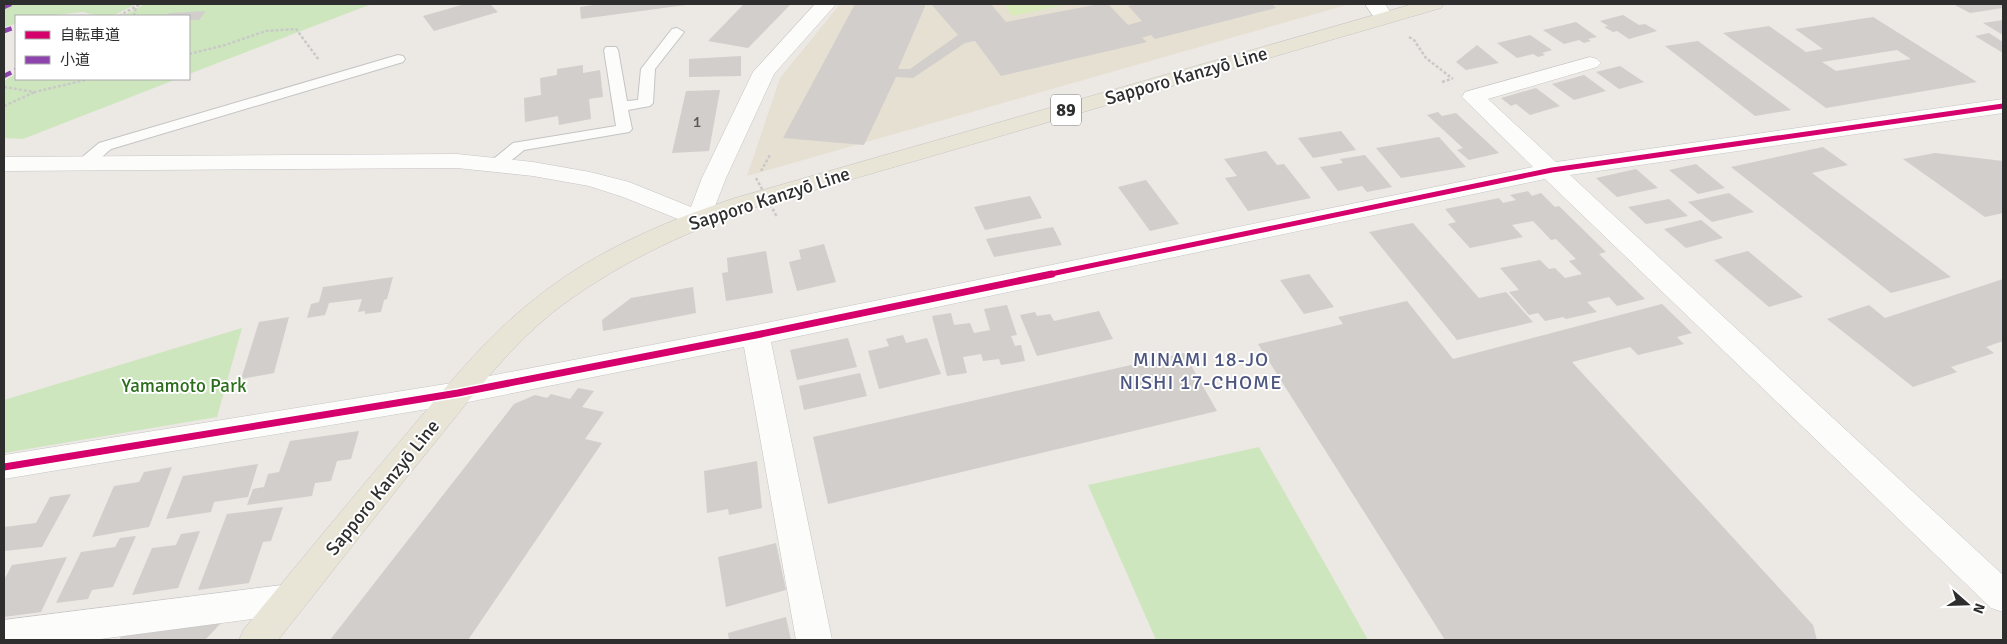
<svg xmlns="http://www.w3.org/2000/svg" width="2007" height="644" font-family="Signika,'Noto Sans JP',sans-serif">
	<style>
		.education { fill: #e6e0d3 }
		.green { fill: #cee6be }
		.pitch { fill: #d9eabb }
		.building { fill: #d1cecb; fill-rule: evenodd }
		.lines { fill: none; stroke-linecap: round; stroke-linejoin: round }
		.service-casing { stroke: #c5c4c5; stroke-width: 2 }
		.minor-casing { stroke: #c5c4c5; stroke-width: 1 }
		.primary-casing { stroke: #c6c5c4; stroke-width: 1 }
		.path { stroke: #c9c9c8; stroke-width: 2.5; stroke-dasharray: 3 2; stroke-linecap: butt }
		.service { fill: #fcfcfb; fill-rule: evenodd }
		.minor { fill: #fcfcfb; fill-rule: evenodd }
		.primary { fill: #e8e4d6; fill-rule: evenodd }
		.path-bridge { stroke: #c9c9c8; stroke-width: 2.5; stroke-dasharray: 3 2; stroke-linecap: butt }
		.quiet { stroke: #8e44ad; stroke-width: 4.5; stroke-dasharray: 8 4.5; stroke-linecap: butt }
		.cycleway-far1-casing { stroke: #fff; stroke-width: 8 }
		.cycleway-casing { stroke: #fff; stroke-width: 10 }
		.cycleway-far1 { stroke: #d6006c; stroke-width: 5 }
		.cycleway { stroke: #d6006c; stroke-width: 7 }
		.labels { text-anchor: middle; stroke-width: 4; stroke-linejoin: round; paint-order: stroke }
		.number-label { font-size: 16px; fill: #585857 }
		.shield { fill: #fff; stroke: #6d6d6d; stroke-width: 1 }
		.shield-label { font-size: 18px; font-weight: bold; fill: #2e2e2e }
		.street-label { font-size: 19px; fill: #2e2e2e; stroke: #fff }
		.park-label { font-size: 19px; fill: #2c6e1b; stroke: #fff }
		.neighbourhood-label { font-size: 20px; letter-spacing: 1px; fill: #4d5680; stroke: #fff }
	</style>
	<rect width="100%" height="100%" fill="#ece8e4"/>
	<polygon class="education" points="840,4 1350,4 747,176 780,78"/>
	<g class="green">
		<polygon points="4,4 136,4 113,16 98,16 83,12 46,16 16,16 16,24 4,27"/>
		<polygon points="145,4 351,4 369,5 189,74 189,16 122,16"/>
		<polygon points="16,74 16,79 177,79 23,139 4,138 4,81"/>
		<polygon points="242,328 217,417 4,453 4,400"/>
		<polygon points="1259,447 1368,640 1156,640 1088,485"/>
	</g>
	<polygon class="pitch" points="1004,4 1069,4 1012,16"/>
	<g class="building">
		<polygon points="465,4 490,4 498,12 434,31 423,16"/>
		<polygon points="601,4 686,4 686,5 581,19 580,7"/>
		<polygon points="744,4 791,4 748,48 708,41"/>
		<polygon points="855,4 926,4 898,69 910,69 958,35 931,4 991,4 1006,22 1099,4 1108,4 1128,25 1142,21 1128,6 1138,4 1272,4 1276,8 1155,39 1151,35 1142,38 1147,42 1001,76 975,41 965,43 913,78 896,77 864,145 783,138"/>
		<polygon points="1953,4 2003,4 2003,8 1970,13"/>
		<polygon points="206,11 199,20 189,20 189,16 166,16 169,13"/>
		<polygon points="1623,15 1639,25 1645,24 1657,31 1629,39 1617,31 1613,32 1604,27 1608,26 1600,21"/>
		<path d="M1873 17 1977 82 1826 108 1723 33 1769 26 1806 52 1823 49 1795 29ZM1897 50 1911 59 1836 71 1822 62Z"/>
		<polygon points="2003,20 2003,35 1983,23"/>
		<polygon points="1576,22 1597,37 1588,39 1591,41 1584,43 1579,40 1564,44 1543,30"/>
		<polygon points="1989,33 2003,42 2003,53 1975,36"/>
		<polygon points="1530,35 1552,50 1542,53 1545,55 1538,57 1533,54 1517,58 1497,43"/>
		<polygon points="1698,41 1791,110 1755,116 1665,46"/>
		<polygon points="1477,45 1499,63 1466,70 1456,62"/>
		<polygon points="741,56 741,76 689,77 689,59"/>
		<polygon points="583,65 583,73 600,70 603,97 589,99 591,119 559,125 558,116 525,122 524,98 541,95 540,78 557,75 557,69"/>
		<polygon points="1620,66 1644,82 1619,89 1596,72"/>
		<polygon points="1584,75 1606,91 1574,100 1552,84"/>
		<polygon points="1536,88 1560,106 1530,115 1516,104 1511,106 1501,98"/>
		<polygon points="720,90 709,151 672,153 686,91"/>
		<polygon points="1438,112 1442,116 1456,113 1499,153 1469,160 1457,150 1463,148 1427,115"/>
		<polygon points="1341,131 1356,150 1313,158 1298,138"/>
		<polygon points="1439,137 1466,167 1401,178 1376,148"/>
		<polygon points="1823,147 1848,165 1812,173 1951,277 1891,293 1731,167"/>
		<polygon points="1266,151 1277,165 1284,164 1311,198 1248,211 1225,178 1237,176 1224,159"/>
		<polygon points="1935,153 2003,161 2003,213 1985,217 1903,159"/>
		<polygon points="1365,155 1392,187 1367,192 1362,186 1338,191 1320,167 1343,163 1340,159"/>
		<polygon points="1696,164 1725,188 1698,194 1669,170"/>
		<polygon points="1636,169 1658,188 1617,197 1596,178"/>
		<polygon points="1146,180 1179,224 1150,231 1118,187"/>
		<polygon points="1528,191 1532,196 1541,193 1555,207 1559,206 1606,252 1599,254 1645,299 1617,306 1609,297 1587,302 1597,312 1566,319 1563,317 1545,321 1538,313 1529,315 1509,292 1519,290 1500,268 1540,260 1549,269 1555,268 1565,278 1582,274 1569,261 1576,259 1556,239 1551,240 1533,221 1512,225 1523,237 1470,248 1448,224 1456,222 1445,209 1499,198 1503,203 1516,200 1510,195"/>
		<polygon points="1729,193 1754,212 1712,222 1688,202"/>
		<polygon points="1030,196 1042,218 985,230 974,207"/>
		<polygon points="1669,199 1688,216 1646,224 1628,207"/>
		<polygon points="1701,220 1723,238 1686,248 1664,229"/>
		<polygon points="1413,223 1479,298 1506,292 1533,322 1457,340 1369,232"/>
		<polygon points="1053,227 1062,245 994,257 986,239"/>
		<polygon points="824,244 836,282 797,291 789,262 801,259 799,250"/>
		<polygon points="766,251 773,293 726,301 722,273 728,272 727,258"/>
		<polygon points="1748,251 1803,297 1769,307 1714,260"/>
		<polygon points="1309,274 1334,307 1304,314 1280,280"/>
		<polygon points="393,277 387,299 384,300 381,312 365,314 365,311 358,312 362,299 329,303 325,315 307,318 311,304 319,302 323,287"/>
		<polygon points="2003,279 2003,341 1986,347 1994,353 1951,367 1957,372 1913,387 1827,319 1869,305 1885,318"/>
		<polygon points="693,287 696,313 603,331 602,320 631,298"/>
		<polygon points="1407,301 1453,359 1662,304 1692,333 1677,337 1684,344 1638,355 1630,347 1572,362 1813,625 1817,640 1445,640 1258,344 1343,324 1338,317"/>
		<polygon points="1007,305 1017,335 1011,336 1015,346 1021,345 1025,361 1001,365 999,359 983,361 981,354 963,357 967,373 947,376 932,316 951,313 954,325 970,323 974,333 990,330 984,309"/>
		<polygon points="1099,311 1113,339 1037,356 1020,315 1035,312 1037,316 1050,314 1054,321"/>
		<polygon points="289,317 274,373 241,379 259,322"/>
		<polygon points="903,335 906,343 927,338 941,374 879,389 868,351 889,346 886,339"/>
		<polygon points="848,338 857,367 797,380 790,350"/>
		<polygon points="1184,353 1217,411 828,504 813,437"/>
		<polygon points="860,373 867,396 804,410 799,386"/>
		<polygon points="578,388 594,391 582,407 604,412 585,439 602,443 468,640 330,640 514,404 535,395 547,398 551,394 570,399"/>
		<polygon points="359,431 351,459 337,461 331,481 315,483 312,496 247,505 253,489 264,487 268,474 279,472 290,441"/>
		<polygon points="757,461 762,508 729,515 728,509 707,513 704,471"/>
		<polygon points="258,464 248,497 214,502 211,512 166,519 183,476"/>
		<polygon points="172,467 149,527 92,537 114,486 139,482 144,472"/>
		<polygon points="71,494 42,547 4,551 4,527 36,523 50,497"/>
		<polygon points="283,507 271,541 263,542 249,583 198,590 227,514"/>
		<polygon points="200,531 178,588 132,595 152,548 176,545 181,534"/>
		<polygon points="136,536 113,587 92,590 88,599 56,603 81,552 115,547 120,538"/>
		<polygon points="776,543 786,590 726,607 718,557"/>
		<polygon points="67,557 41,612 4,617 4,580 12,565"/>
		<polygon points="786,617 791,640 729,640 728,633"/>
		<polygon points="221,623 205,640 119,640 122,634"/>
	</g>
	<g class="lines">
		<defs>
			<g id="service">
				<polygon points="677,28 684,32 655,69 653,103 650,106 628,110 632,129 629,132 524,150 503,167 491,167 489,164 491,161 513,143 616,126 604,50 606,47 616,47 618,50 627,101 638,100 641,69 672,29"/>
				<path d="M398 55 403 56 405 59 403 62 111 149C101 157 90 171 76 167L74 164 99 143Z"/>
			</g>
			<g id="minor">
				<polygon points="815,4 836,4 774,74 726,178 710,219 707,225 698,227 623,197 589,186 533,176 457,168 4,171 4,157 457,154 533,162 590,172 629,182 691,207 702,178 753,72"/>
				<polygon points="1365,4 1385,4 1394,18 1391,22 1384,24 1377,22"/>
				<polygon points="1590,57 1597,59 1601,63 1597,67 1488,99 1556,162 2003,99 2003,113 1570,175 2003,575 2003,612 1991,608 1545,179 771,342 832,640 796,640 744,347 458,404 4,479 4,455 458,382 756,325 1533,167 1462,97 1465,92"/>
				<polygon points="290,584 302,588 307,599 302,610 290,614 93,640 4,640 4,620"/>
			</g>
			<path id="primary" d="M1413 4H1444L1441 8 753 208C681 234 612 266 552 313 511 346 478 389 445 430 388 499 334 570 278 640H239L244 629C302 559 360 488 419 419 454 378 488 336 531 302 590 253 663 222 735 198Z"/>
		</defs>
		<use href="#service" class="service-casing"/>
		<use href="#minor" class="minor-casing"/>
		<use href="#primary" class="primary-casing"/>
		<g class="path">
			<polyline points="119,16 140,4"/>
			<polyline points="134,16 136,7"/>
			<polyline points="1409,37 1414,40 1426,58 1453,79"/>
			<polyline points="189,54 225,45 266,31 296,29 319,60"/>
			<polyline points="1442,82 1451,79"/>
			<polyline points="4,87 35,92 89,79"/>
			<polyline points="4,106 35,92"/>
			<polyline points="761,171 770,155"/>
		</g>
		<use href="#service" class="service"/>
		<use href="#minor" class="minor"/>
		<use href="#primary" class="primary"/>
		<polyline class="path-bridge" points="756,178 777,217"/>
		<g class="quiet">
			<polyline points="4,7 11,4"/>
			<polyline points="4,31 16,27"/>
			<polyline points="4,76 16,70"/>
		</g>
		<defs>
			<polyline id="cycleway-far1" points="1046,275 1552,170 2003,106"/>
			<polyline id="cycleway" points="4,467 458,393 756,335 1052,274"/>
		</defs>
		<use href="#cycleway-far1" class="cycleway-far1-casing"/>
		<use href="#cycleway" class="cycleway-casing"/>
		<use href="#cycleway-far1" class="cycleway-far1"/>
		<use href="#cycleway" class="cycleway"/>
	</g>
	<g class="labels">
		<g class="number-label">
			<text x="697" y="127">1</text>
		</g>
		<rect class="shield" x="1051" y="94.5" width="30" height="31" rx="4"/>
		<g class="shield-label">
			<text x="1066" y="116">89</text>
		</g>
		<g class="street-label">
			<text transform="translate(1186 75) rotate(-16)" y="7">Sapporo Kanzyō Line</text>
			<text transform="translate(769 198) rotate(-18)" y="7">Sapporo Kanzyō Line</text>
			<text transform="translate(382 487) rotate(-51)" y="7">Sapporo Kanzyō Line</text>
		</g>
		<g class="park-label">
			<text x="184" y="392">Yamamoto Park</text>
		</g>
		<g class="neighbourhood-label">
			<text x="1201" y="366">MINAMI 18-JO<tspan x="1201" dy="23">NISHI 17-CHOME</tspan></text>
		</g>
	</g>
	<rect width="2007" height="644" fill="none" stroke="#2e2e2e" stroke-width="10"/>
	<rect x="15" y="15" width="175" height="65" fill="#ffffff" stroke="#ababab"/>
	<rect x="25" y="31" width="25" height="8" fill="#d6006c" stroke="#ababab"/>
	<text x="60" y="40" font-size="15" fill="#2e2e2e">自転車道</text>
	<rect x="25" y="56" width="25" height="8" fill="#8e44ad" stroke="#ababab"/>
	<text x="60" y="65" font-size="15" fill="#2e2e2e">小道</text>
	<g transform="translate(1967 604) rotate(110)" stroke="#ffffff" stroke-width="4" paint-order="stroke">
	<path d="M0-4L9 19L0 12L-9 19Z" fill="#2e2e2e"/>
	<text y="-8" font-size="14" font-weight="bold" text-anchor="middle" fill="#2e2e2e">N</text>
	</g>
</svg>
